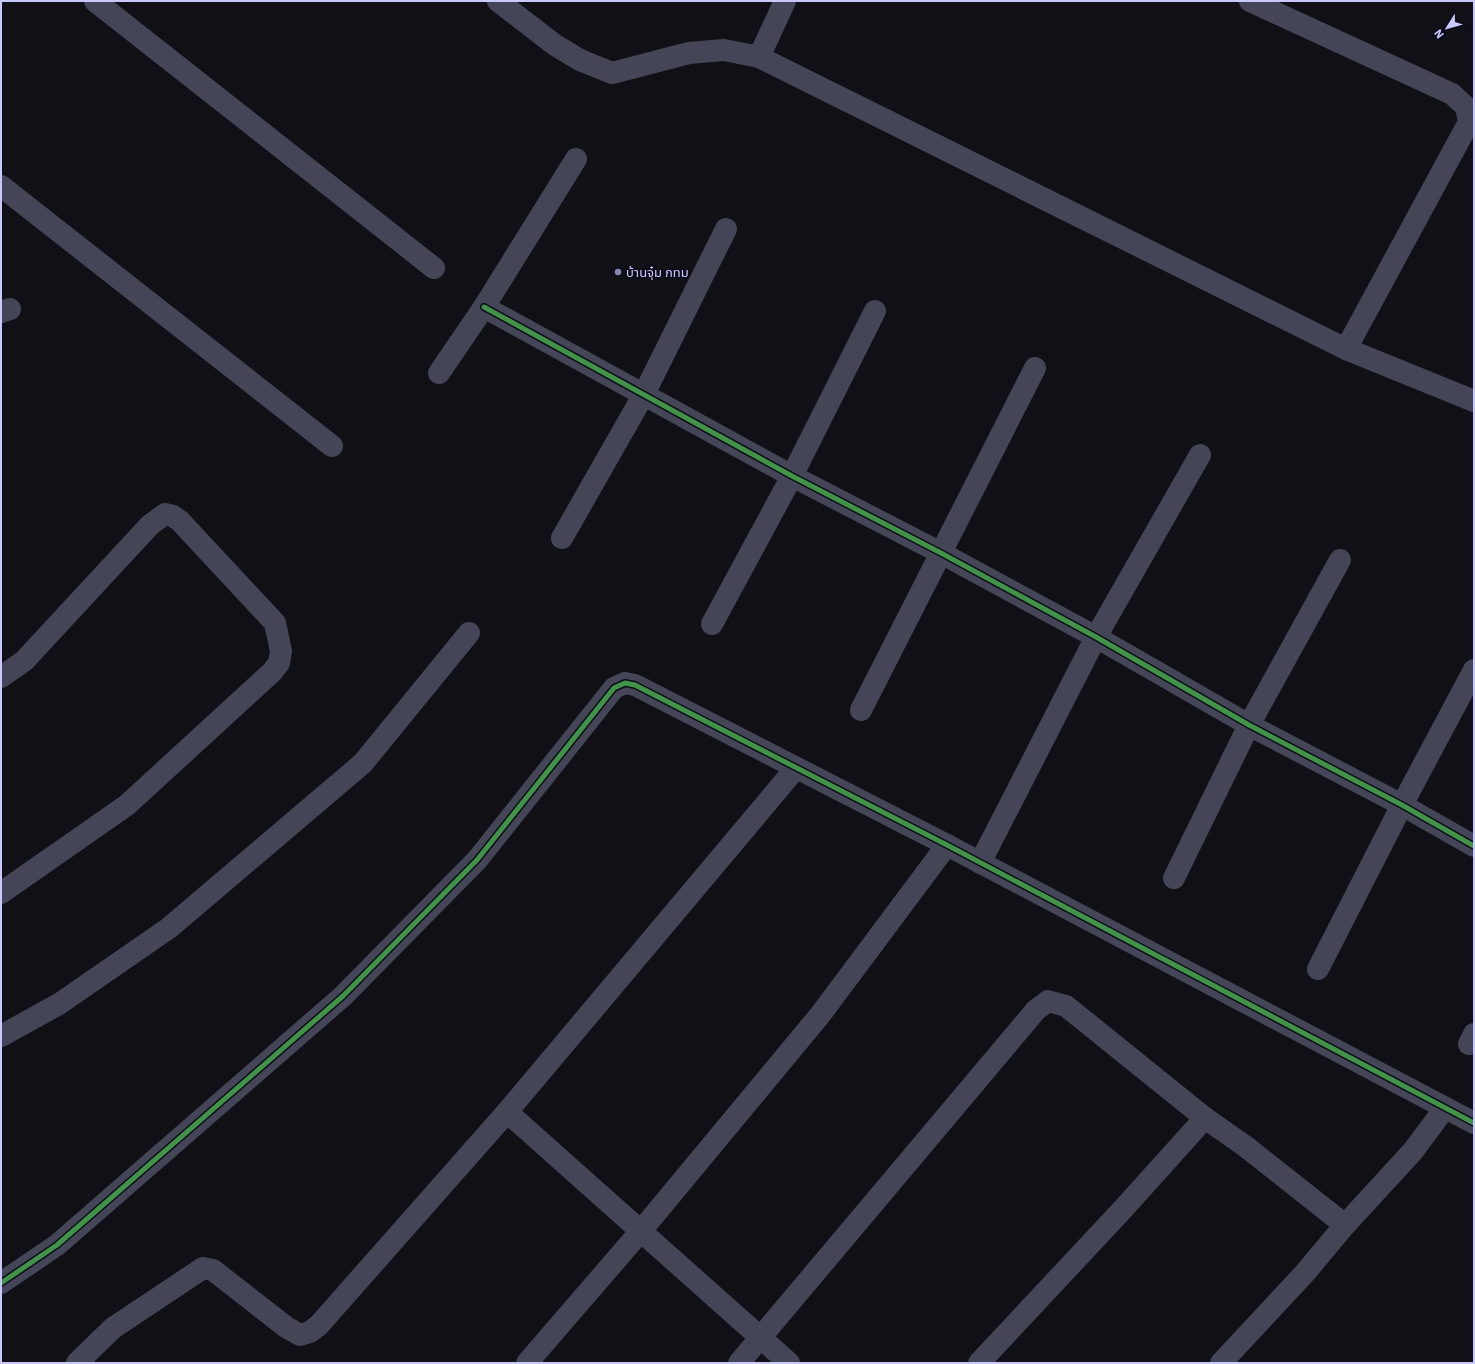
<svg xmlns="http://www.w3.org/2000/svg" width="1475" height="1364" font-family="'IBM Plex Sans','Noto Sans Thai',sans-serif">
	<style>
		.lines { fill: none; stroke-linecap: round; stroke-linejoin: round }
		.street { stroke: #444657; stroke-width: 22 }
		.cycleway-casing { stroke: #0d0c1a; stroke-width: 8 }
		.cycleway { stroke: #419447; stroke-width: 5 }
		.poi-dot { fill: #8888ac; stroke: #0d0c1a; stroke-width: 1.5 }
		.labels { text-anchor: middle; stroke-width: 3; stroke-linejoin: round; paint-order: stroke }
		.poi-label { font-size: 13px; fill: #c8c8fc; stroke: #0d0c1a; text-anchor: start }
	</style>
	<rect width="100%" height="100%" fill="#101016"/>
	<g class="lines">
		<g class="street">
			<polyline points="95,1 434,268"/>
			<polyline points="498,1 555,45 580,60 612,73 689,53 724,50 759,57 1346,349 1474,401"/>
			<polyline points="1250,1 1452,94 1466,107 1469,122 1346,349"/>
			<polyline points="759,57 785,1"/>
			<polyline points="1,186 332,446"/>
			<polyline points="484,307 792,476 941,553 1096,637 1249,725 1402,805 1474,846"/>
			<polyline points="1,312 10,309"/>
			<polyline points="439,373 484,307 576,159"/>
			<polyline points="562,538 644,394 726,229"/>
			<polyline points="712,624 792,476 875,311"/>
			<polyline points="1,677 24,661 150,525 165,514 173,516 180,521 275,623 281,651 279,663 272,672 127,805 1,893"/>
			<polyline points="861,710 1035,368"/>
			<polyline points="980,863 1096,637 1200,455"/>
			<polyline points="1174,878 1249,725 1340,560"/>
			<polyline points="1318,969 1402,805 1474,670"/>
			<polyline points="1,1036 59,1004 169,928 363,763 469,633"/>
			<polyline points="1469,1044 1474,1034"/>
			<polyline points="507,1112 789,1363"/>
			<polyline points="1,1283 57,1245 343,996 477,860 614,688 625,683 635,685 947,845 1474,1123"/>
			<polyline points="77,1363 113,1328 203,1268 213,1270 286,1327 300,1335 310,1332 319,1325 507,1112 796,768"/>
			<polyline points="527,1363 640,1232 820,1015 947,845"/>
			<polyline points="739,1363 1036,1010 1048,1001 1066,1006 1205,1118 1245,1146 1345,1225"/>
			<polyline points="979,1363 1123,1209 1205,1118"/>
			<polyline points="1221,1363 1304,1274 1345,1225 1413,1151 1445,1108"/>
		</g>
		<defs>
			<g id="cycleway">
				<polyline points="484,307 792,476 941,553 1096,637 1249,725 1402,805 1474,846"/>
				<polyline points="1,1283 57,1245 343,996 477,860 614,688 625,683 635,685 947,845 1474,1123"/>
			</g>
		</defs>
		<use href="#cycleway" class="cycleway-casing"/>
		<use href="#cycleway" class="cycleway"/>
	</g>
	<circle class="poi-dot" cx="618" cy="272" r="4"/>
	<g class="labels">
		<g class="poi-label">
			<text x="626" y="277">บ้านจุ๋ม กทม</text>
		</g>
	</g>
	<rect width="1475" height="1364" fill="none" stroke="#c8c8fc" stroke-width="4"/>
	<g transform="translate(1447 28) rotate(233)" stroke="#0d0c1a" stroke-width="3" paint-order="stroke">
	<path d="M0-3L7 15L0 10L-7 15Z" fill="#c8c8fc"/>
	<text y="-6" font-size="11" font-weight="bold" text-anchor="middle" fill="#c8c8fc">N</text>
	</g>
</svg>
